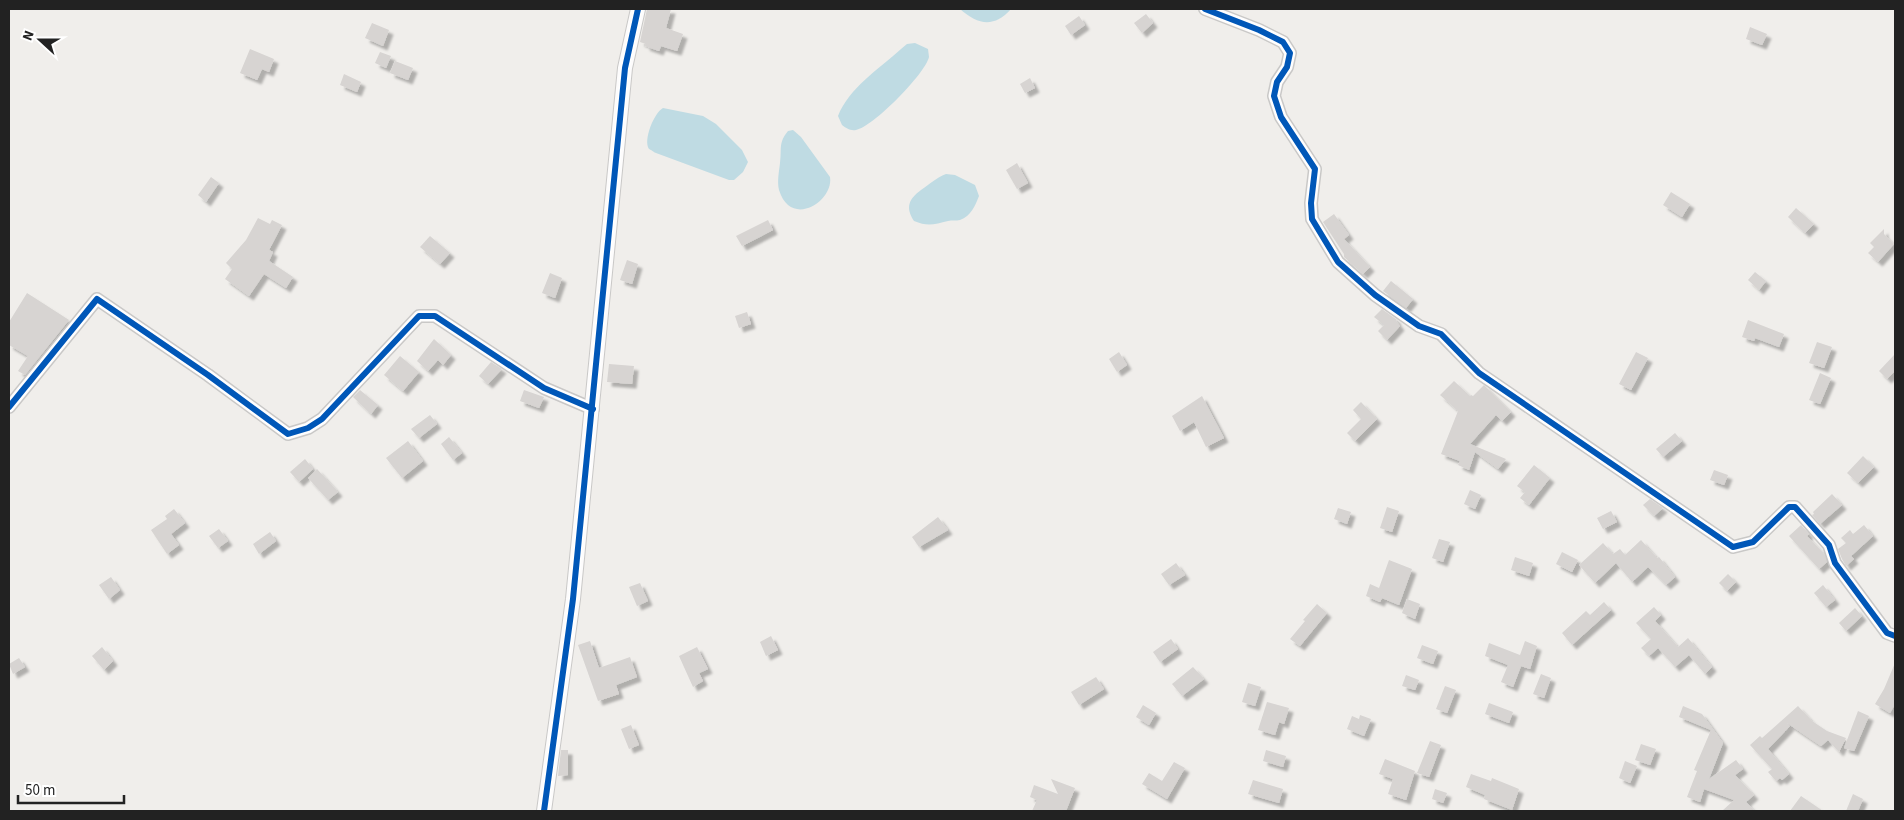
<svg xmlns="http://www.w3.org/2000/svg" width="1904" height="820" font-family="'Source Sans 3',sans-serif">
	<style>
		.water { fill: #bfdbe3 }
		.building { fill: #d7d4d2; filter: url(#shadow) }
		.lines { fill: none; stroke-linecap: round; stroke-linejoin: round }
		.minor-casing { stroke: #c9c8c7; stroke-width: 14 }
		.tertiary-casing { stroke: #c9c8c7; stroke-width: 16 }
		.minor { stroke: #fdfcfc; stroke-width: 11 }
		.tertiary { stroke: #fdfcfc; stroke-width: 14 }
		.cycleway-casing { stroke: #fff; stroke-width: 9 }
		.cycleway { stroke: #0057b8; stroke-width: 6 }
	</style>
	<defs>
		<filter id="shadow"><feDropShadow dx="4.5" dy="4.5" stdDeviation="1" flood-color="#0004"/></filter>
	</defs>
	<rect width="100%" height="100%" fill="#f0eeeb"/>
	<g class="water">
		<path d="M960 9H1011C994 28 978 25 960 9Z"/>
		<path d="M915 43 928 49C928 49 929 56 929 57 925 74 873 127 856 130 850 131 846 128 842 125L838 116C849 88 879 69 901 49L907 44Z"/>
		<path d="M663 108 703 116 716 124 742 150 748 162 743 172 734 180H729L656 153C655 153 650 149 649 149 643 140 654 113 663 108Z"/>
		<path d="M793 130 801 137 830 177C834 201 791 229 779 190 777 181 779 172 780 163 782 149 778 143 788 131Z"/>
		<path d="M946 174 955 175 975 185 979 196C975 206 971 216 960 220 956 221 952 220 948 221 935 224 928 227 914 221 905 207 909 199 921 190 930 184 936 178 946 174Z"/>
	</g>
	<g class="building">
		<polygon points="647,9 671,9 666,28 683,34 677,51 661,46 659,51 645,46 646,44 640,42"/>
		<polygon points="1146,14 1153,23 1142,33 1134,23"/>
		<polygon points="1079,16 1085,25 1071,35 1065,26"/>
		<polygon points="372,23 389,30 383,46 365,38"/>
		<polygon points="1750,27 1767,34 1762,45 1746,39"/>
		<polygon points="250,49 274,59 269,72 262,69 257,80 240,73"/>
		<polygon points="380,52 391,56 386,68 375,63"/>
		<polygon points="395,61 413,68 408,80 390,73"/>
		<polygon points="344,74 361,82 357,92 340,85"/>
		<polygon points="1030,78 1035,88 1025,93 1020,84"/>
		<polygon points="1017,163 1028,183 1017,189 1006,170"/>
		<polygon points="211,177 219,183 206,202 198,195"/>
		<polygon points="1671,192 1690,204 1682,217 1663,205"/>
		<polygon points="1796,208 1814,224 1805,233 1788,217"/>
		<polygon points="1334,214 1349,235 1344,239 1370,267 1363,274 1344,257 1344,254 1323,222"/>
		<polygon points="258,218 270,224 272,220 282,225 269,250 273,252 269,261 293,277 286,288 264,274 249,296 225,279 232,269 226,263 246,240"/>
		<polygon points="768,220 773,230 742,246 736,236"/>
		<polygon points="1884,229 1884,234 1894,244 1878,262 1868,253 1874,247 1870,243"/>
		<polygon points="430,236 450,253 440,264 420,247"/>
		<polygon points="627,260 638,264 632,284 620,280"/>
		<polygon points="1755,272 1766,281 1759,290 1748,280"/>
		<polygon points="550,273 562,278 555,298 542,293"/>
		<polygon points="1391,281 1413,299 1406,308 1383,291"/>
		<polygon points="27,293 69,320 25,375 18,371 28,356 9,345 9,322"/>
		<polygon points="1382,309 1397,320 1396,321 1400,326 1387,340 1378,331 1384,325 1374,317"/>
		<polygon points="747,312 751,324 739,328 735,316"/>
		<polygon points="1748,320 1784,334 1779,347 1755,338 1754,341 1742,337"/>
		<polygon points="434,339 451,355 443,365 438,360 428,371 417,361"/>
		<polygon points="1817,342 1832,347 1824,368 1809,363"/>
		<polygon points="1119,352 1127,365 1117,372 1109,359"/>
		<polygon points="1636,352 1648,358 1631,390 1619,384"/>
		<polygon points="1895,354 1895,371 1887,379 1879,371"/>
		<polygon points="400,356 419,372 403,391 384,375"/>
		<polygon points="491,362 502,369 488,384 479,376"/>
		<polygon points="609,364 634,366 632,384 607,382"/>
		<polygon points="1820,373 1831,378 1820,404 1809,400"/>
		<polygon points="1454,381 1470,396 1471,395 1473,396 1484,385 1511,412 1502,421 1496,415 1470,444 1506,459 1498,469 1475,452 1469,470 1458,465 1460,461 1441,454 1458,411 1440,395"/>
		<polygon points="360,390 378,405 371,414 353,397"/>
		<polygon points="524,390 544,397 539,408 520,401"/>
		<polygon points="1202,396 1224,438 1206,447 1194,422 1180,431 1172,416"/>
		<polygon points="1361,402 1377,419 1355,441 1347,433 1361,419 1353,410"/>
		<polygon points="430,415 437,424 419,438 411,429"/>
		<polygon points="1675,433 1682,441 1663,457 1656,449"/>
		<polygon points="449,437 462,453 453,460 441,444"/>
		<polygon points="408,441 423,461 402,478 386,458"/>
		<polygon points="1863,456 1874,467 1858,483 1847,473"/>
		<polygon points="305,459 313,469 299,482 290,472"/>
		<polygon points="1534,465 1550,478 1529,505 1520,498 1525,492 1517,486"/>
		<polygon points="317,469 338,492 328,500 308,478"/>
		<polygon points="1714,470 1728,475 1724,485 1710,480"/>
		<polygon points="1470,490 1481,495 1475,509 1464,504"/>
		<polygon points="1832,494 1842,505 1820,524 1812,515 1814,514 1813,512"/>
		<polygon points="1650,499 1663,508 1654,516 1643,505"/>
		<polygon points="1387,507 1399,511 1392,532 1380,528"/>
		<polygon points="1338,508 1351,512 1347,524 1334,519"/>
		<polygon points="174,509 185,523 171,534 179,545 167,554 151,530 167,519 165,516"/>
		<polygon points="1611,511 1617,522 1603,529 1597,518"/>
		<polygon points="938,517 948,530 919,547 912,537"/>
		<polygon points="1801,525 1809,534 1807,536 1825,555 1827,562 1819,569 1789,536"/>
		<polygon points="1864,525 1873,536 1851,556 1854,559 1846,566 1842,559 1838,549 1846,543 1841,538 1850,530 1853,534"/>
		<polygon points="219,529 228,541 218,548 209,536"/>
		<polygon points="270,532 276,541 259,554 253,544"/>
		<polygon points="1439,539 1450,542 1443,562 1432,558"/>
		<polygon points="1641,540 1657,558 1659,557 1675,577 1666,585 1648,567 1632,582 1616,563 1595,583 1579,565 1603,543 1613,554 1620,549 1625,555"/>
		<polygon points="1562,552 1578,560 1572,572 1556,564"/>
		<polygon points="1515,557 1533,563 1529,576 1511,570"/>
		<polygon points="1389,560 1412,569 1399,605 1382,598 1380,602 1366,596 1370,584 1379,588"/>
		<polygon points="1176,563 1185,575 1169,585 1161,574"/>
		<polygon points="1728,574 1736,582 1727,591 1719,583"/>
		<polygon points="111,577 120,590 109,599 99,585"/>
		<polygon points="640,583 648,601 637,606 629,587"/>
		<polygon points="1823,585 1835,600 1826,607 1814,593"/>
		<polygon points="1407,599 1420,604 1415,619 1402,613"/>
		<polygon points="1604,602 1611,610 1572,645 1562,633 1586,611 1590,615"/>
		<polygon points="1317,604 1327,613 1300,646 1290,639 1305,621 1303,620"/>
		<polygon points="1654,607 1661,615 1655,621 1678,647 1688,638 1712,667 1705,674 1689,655 1675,667 1658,648 1649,656 1641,648 1651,639 1636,623"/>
		<polygon points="1855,608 1862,616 1846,631 1839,623"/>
		<polygon points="771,636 778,650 766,656 760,642"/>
		<polygon points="1171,639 1178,649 1160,662 1153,652"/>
		<polygon points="590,641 599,668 630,657 637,677 616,685 619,694 598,701 578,645"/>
		<polygon points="1525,641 1537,646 1530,669 1521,666 1513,687 1501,682 1508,665 1485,656 1489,643 1520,655"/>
		<polygon points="1422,645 1438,651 1433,664 1417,658"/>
		<polygon points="102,647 113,661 104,670 92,656"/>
		<polygon points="697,647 708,669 699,673 703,681 693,687 679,656"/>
		<polygon points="19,658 25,667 13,674 9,664"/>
		<polygon points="1895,663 1895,704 1890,713 1875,704 1884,689"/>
		<polygon points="1193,667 1204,679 1182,696 1172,684"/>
		<polygon points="1541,674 1551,678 1544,698 1533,694"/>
		<polygon points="1406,675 1419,680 1415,690 1402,686"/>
		<polygon points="1096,677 1104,689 1079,705 1071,692"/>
		<polygon points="1248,683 1261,687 1255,706 1242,702"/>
		<polygon points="1445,686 1456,690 1447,713 1436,709"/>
		<polygon points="1267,702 1289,708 1284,724 1279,722 1275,735 1258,730"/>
		<polygon points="1489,703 1513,712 1509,723 1485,714"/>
		<polygon points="1143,705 1156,713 1149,725 1136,717"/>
		<polygon points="1683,706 1702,714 1723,743 1709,779 1736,760 1743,769 1735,775 1754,795 1746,802 1755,811 1722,811 1734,800 1704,789 1700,802 1687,797 1697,771 1694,770 1711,730 1679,717"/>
		<polygon points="1798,706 1812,721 1827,731 1846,738 1839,752 1828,740 1821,746 1787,723 1790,726 1768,749 1789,774 1782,780 1780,778 1776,781 1768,772 1772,769 1750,745 1760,736 1762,738"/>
		<polygon points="1858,711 1869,716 1854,751 1844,748"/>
		<polygon points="1360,715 1371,719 1364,736 1347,729 1352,716 1359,719"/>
		<polygon points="631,725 639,745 629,749 621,729"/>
		<polygon points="1430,741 1441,745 1429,777 1417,773"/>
		<polygon points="1641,744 1656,749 1650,765 1635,760"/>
		<polygon points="561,750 568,750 568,775 558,776"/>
		<polygon points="1266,750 1286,756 1283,767 1263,761"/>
		<polygon points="1385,759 1415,771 1406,800 1388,794 1393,779 1379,774"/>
		<polygon points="1625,761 1637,766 1630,783 1619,778"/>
		<polygon points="1174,762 1185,768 1167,799 1142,784 1149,773 1162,781"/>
		<polygon points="1471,774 1491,781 1492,778 1519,789 1512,810 1484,799 1485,795 1466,787"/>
		<polygon points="1051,779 1075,788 1066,811 1032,811 1037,800 1030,797 1034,785 1058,794"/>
		<polygon points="1253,780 1283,789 1279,803 1248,794"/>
		<polygon points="1435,789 1447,793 1443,803 1432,799"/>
		<polygon points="1853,794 1863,799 1858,811 1846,811"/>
		<polygon points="1801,796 1823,811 1790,811"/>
	</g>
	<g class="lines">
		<defs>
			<g id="minor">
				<polyline points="1205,9 1259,30 1283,42 1290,53 1287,67 1277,82 1274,96 1281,117 1315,169 1311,203 1312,219 1338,262 1375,295 1419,326 1441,334 1479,373 1733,547 1753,542 1789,507 1795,507 1829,545 1835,563 1887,633 1895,636"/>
				<polyline points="9,407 97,299 208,375 288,434 308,428 322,419 419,316 435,316 544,388 593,409"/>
			</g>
			<polyline id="tertiary" points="544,811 573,599 625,68 638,9"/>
		</defs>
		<use href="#minor" class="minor-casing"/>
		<use href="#tertiary" class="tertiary-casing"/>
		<use href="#minor" class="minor"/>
		<use href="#tertiary" class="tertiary"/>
		<defs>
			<g id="cycleway">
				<polyline points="1205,9 1259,30 1283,42 1290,53 1287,67 1277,82 1274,96 1281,117 1315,169 1311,203 1312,219 1338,262 1375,295 1419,326 1441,334 1479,373 1733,547 1753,542 1789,507 1795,507 1829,545 1835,563 1887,633 1895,636"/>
				<polyline points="9,407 97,299 208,375 288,434 308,428 322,419 419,316 435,316 544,388 593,409"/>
				<polyline points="544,811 573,599 625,68 638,9"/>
			</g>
		</defs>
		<use href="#cycleway" class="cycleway-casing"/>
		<use href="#cycleway" class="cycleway"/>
	</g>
	<rect width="1904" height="820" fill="none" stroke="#222222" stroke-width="20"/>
	<g transform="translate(40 40) rotate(291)" stroke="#ffffff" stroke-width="4" paint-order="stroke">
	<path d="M0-4L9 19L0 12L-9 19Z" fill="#222222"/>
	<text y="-8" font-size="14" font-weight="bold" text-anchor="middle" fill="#222222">N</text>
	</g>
	<path d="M18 795v8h106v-8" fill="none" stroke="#222222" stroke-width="2.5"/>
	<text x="25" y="795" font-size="15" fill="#222222" stroke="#ffffff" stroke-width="4" paint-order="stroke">50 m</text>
</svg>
